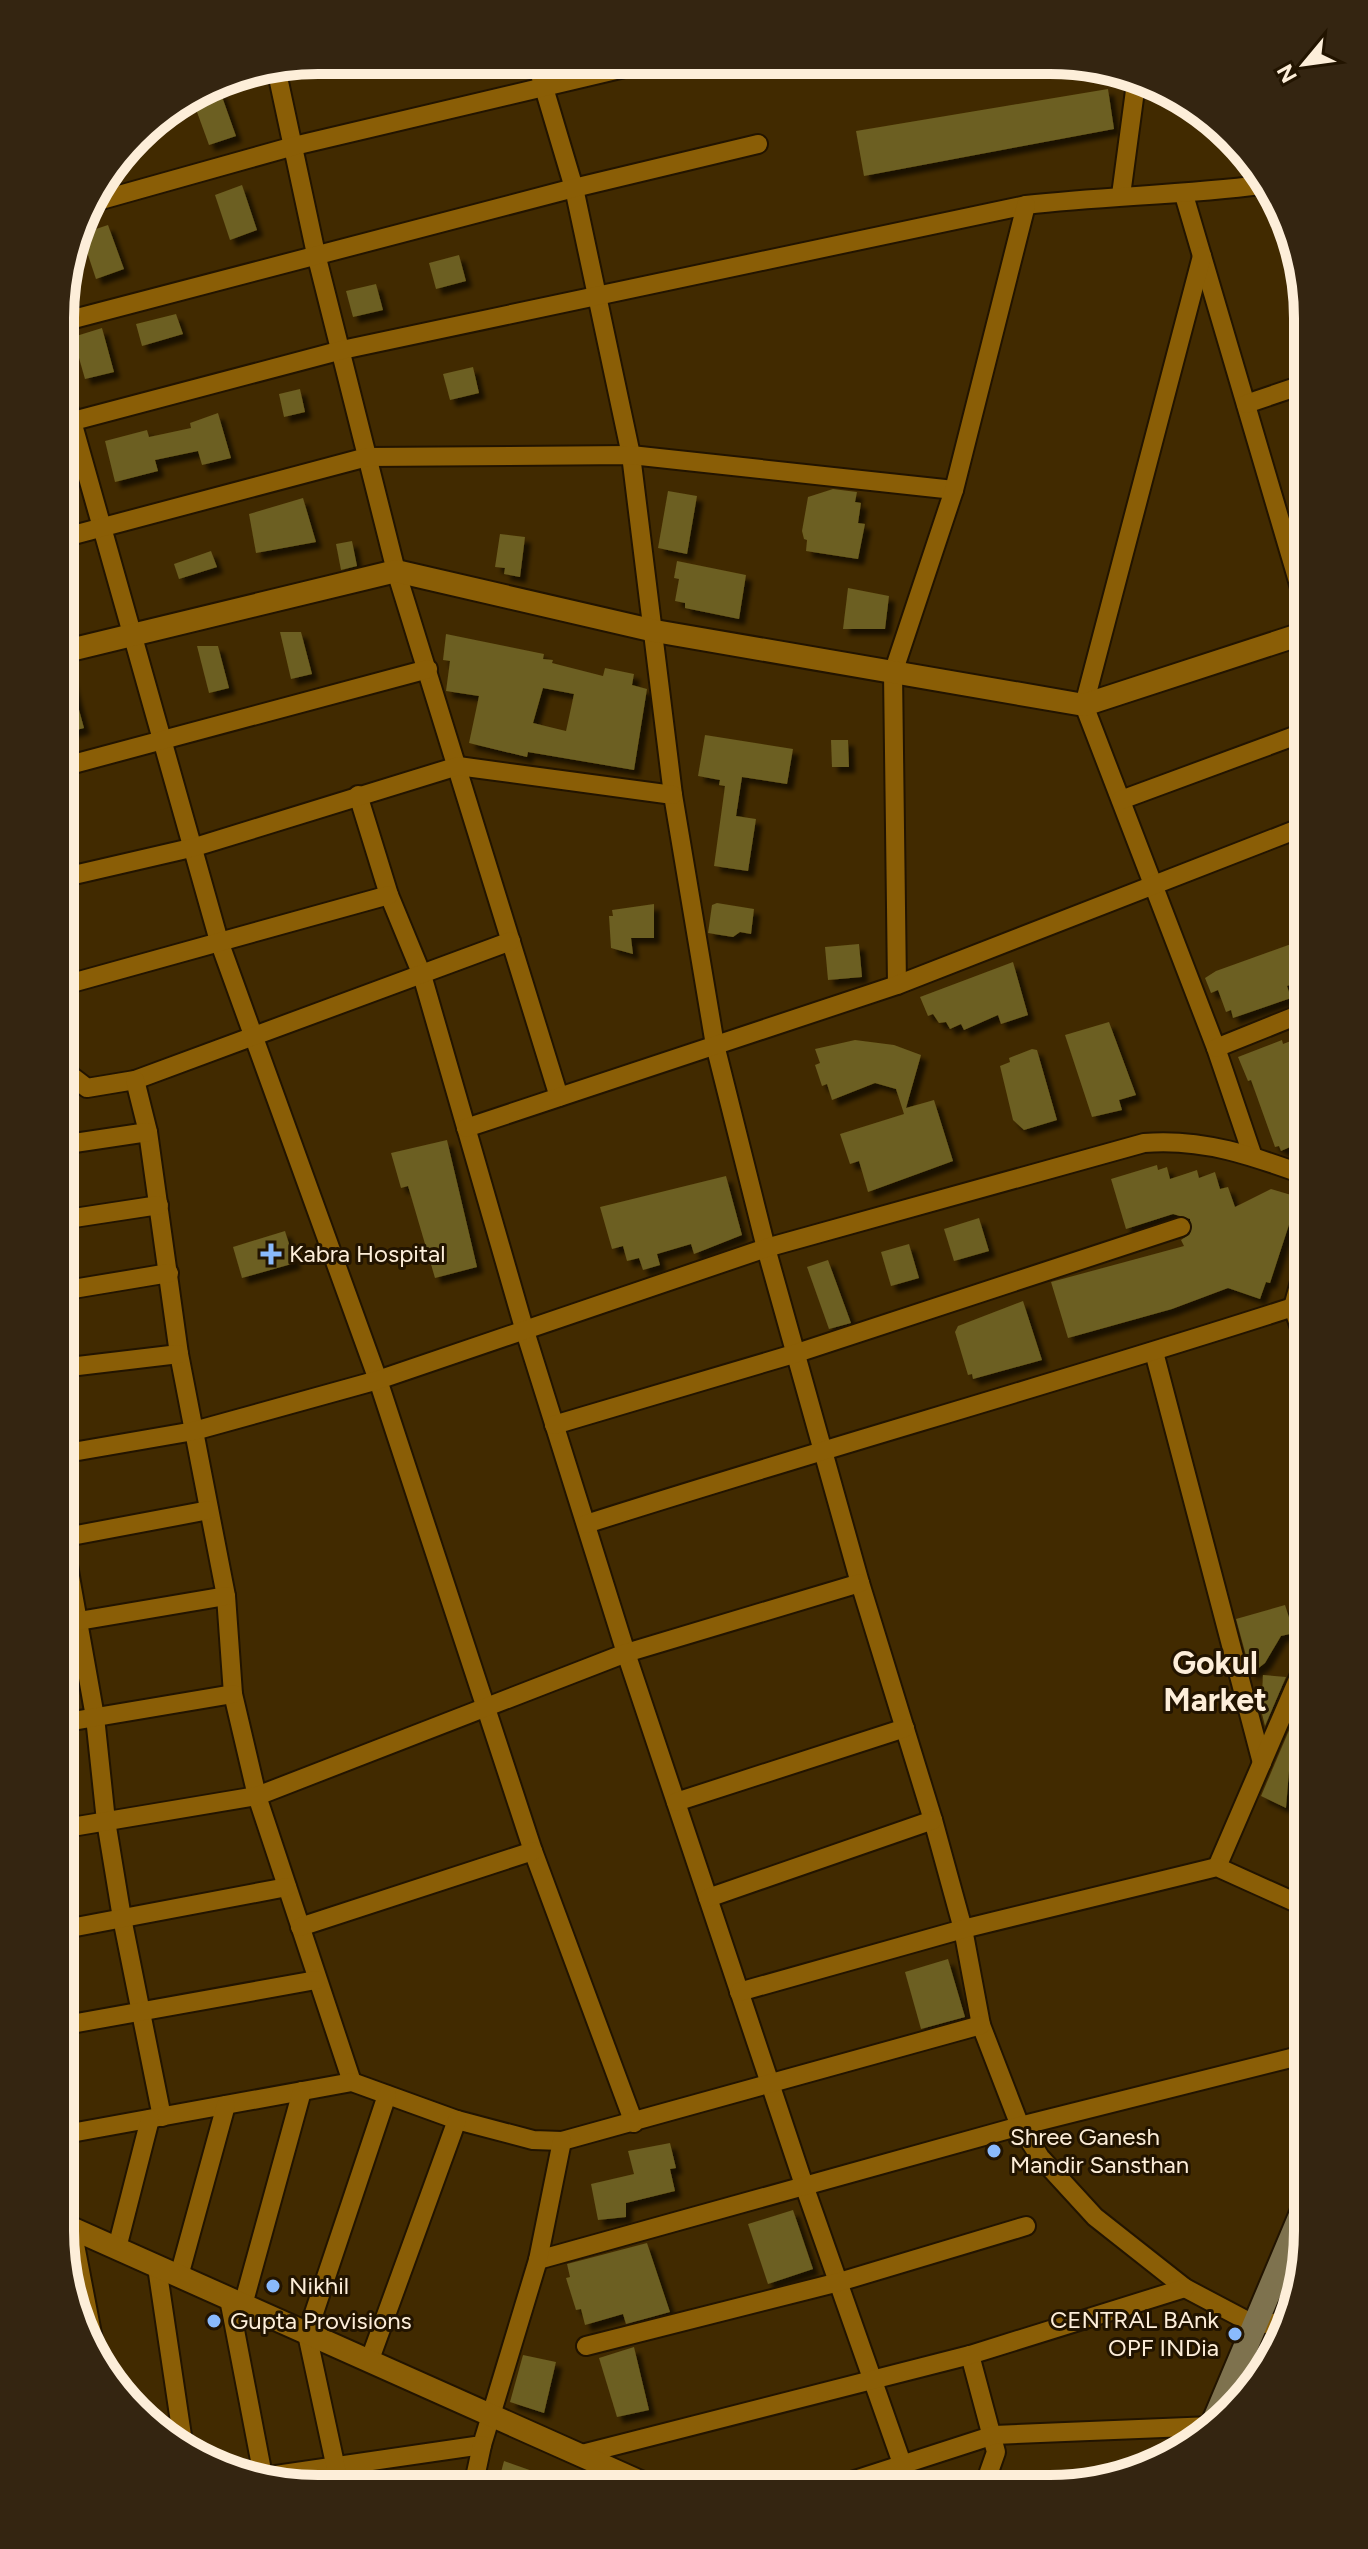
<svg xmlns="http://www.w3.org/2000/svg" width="1368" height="2549" font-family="Figtree,sans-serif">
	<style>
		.building { fill: #6c5e21; fill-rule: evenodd; filter: url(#shadow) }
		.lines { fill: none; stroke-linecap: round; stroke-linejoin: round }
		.minor-casing { stroke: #221400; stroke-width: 22 }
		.tertiary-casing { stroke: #221400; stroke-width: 26 }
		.secondary-casing { stroke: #221400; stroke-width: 28 }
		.minor { stroke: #8a5e06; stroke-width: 18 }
		.tertiary { stroke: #8a5e06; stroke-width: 22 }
		.secondary { stroke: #7e724e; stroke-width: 24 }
		.poi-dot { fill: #8abafc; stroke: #221400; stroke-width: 3 }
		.labels { text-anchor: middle; stroke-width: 6; stroke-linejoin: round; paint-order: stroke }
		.poi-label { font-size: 24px; fill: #fdeed9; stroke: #221400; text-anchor: start }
		.district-label { font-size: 32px; font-weight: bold; fill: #fdeed9; stroke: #221400 }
		.rim { fill: none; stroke: #fdeed9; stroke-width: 10 }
	</style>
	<defs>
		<filter id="shadow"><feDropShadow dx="6" dy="6" stdDeviation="2" flood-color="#0009"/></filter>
	</defs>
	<rect width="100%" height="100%" fill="#412a00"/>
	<g class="building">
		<polygon points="1108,89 1114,129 864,176 856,131"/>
		<polygon points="220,91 236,136 209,145 193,101"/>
		<polygon points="242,185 257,230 230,240 215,195"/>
		<polygon points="108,225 124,269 96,279 81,234"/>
		<polygon points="459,255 466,281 436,289 429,263"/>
		<polygon points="376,284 383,310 353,317 346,291"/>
		<polygon points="176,314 183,334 142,346 136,324"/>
		<polygon points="102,328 114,372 85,379 73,337"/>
		<polygon points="473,367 479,393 450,400 443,374"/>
		<polygon points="300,389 305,412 284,417 279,394"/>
		<polygon points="218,413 231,458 202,465 198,451 155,460 158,471 115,482 105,441 147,430 149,437 191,428 190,423"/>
		<polygon points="833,489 857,492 855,502 861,503 858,523 865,524 858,559 806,551 807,540 804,539 802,531 808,497"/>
		<polygon points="668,491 697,496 687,554 658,548"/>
		<polygon points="303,498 316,542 256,553 249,514"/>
		<polygon points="500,534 525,537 520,577 504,574 505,568 495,567"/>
		<polygon points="352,541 357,566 341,570 336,544"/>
		<polygon points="211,551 217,567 179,579 174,564"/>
		<polygon points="677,561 746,575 739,619 685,608 685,603 675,601 679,579 674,578"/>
		<polygon points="848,588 889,596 885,629 843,629"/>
		<polygon points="280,632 301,632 312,674 291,679"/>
		<path d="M446 634 544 654 543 659 553 660 552 663 603 676 605 668 634 674 632 685 647 689 634 770 528 752 527 757 469 743 479 696 446 691 450 661 443 660ZM543 688 574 694 566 731 533 723Z"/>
		<polygon points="197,646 218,646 229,688 209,693"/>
		<polygon points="67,666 84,728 62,734 62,667"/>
		<polygon points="705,735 793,749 787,784 742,777 736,816 756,819 748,871 714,866 725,786 719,785 720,780 698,776"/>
		<polygon points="831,740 848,740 849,767 832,767"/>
		<polygon points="717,903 754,909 751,934 740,932 733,937 708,933 712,905"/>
		<polygon points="654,904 654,938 631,938 633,954 611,948 609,916 613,916 612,910"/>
		<polygon points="1308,938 1308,978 1287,986 1291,998 1233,1018 1231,1010 1226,1012 1218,990 1211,993 1205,978 1216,971"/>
		<polygon points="859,944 862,977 828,980 825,947"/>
		<polygon points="1013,962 1028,1015 1001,1024 998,1015 964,1030 961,1024 950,1029 946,1022 939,1023 933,1014 928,1016 920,997"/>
		<polygon points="1109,1022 1136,1095 1119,1100 1122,1110 1092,1117 1065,1035"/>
		<polygon points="1301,1037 1308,1056 1308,1162 1290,1147 1281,1151 1279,1146 1275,1147 1251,1080 1248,1081 1238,1057 1282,1040 1283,1044"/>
		<polygon points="855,1040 894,1045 921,1055 906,1108 934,1100 953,1161 868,1192 859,1161 850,1164 840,1134 904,1114 896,1089 875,1083 832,1100 827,1084 822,1086 815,1065 820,1063 815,1049"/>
		<polygon points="1032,1049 1037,1050 1057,1120 1024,1130 1013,1120 1000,1066 1010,1062 1009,1058"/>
		<polygon points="447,1140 477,1267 435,1278 408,1186 401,1188 391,1153"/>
		<polygon points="1157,1165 1158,1170 1167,1167 1170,1179 1197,1170 1199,1178 1215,1172 1220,1189 1228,1187 1235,1207 1271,1189 1298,1197 1270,1283 1266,1282 1260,1299 1228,1288 1172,1309 1068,1338 1051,1282 1184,1246 1181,1240 1190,1234 1190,1219 1173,1214 1126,1229 1111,1179"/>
		<polygon points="726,1176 742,1235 694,1254 691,1244 657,1254 660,1265 643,1270 639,1258 627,1261 623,1246 612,1249 600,1207"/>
		<polygon points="979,1218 989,1251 954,1261 944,1229"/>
		<polygon points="285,1231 295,1263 242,1278 233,1247"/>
		<polygon points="909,1244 919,1278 891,1286 881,1252"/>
		<polygon points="828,1260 851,1323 829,1329 807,1267"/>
		<polygon points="1023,1301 1042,1360 973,1379 972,1374 968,1375 955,1332 958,1326"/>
		<polygon points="1285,1605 1294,1633 1281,1636 1265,1663 1251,1674 1236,1619"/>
		<polygon points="1263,1675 1286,1677 1265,1726 1261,1710"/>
		<polygon points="1293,1721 1286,1808 1261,1796"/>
		<polygon points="948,1959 965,2017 921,2029 905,1972"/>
		<polygon points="670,2143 676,2168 670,2169 675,2191 626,2203 626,2217 598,2220 591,2184 634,2174 628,2151"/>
		<polygon points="793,2210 813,2269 768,2284 748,2224"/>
		<polygon points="647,2243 670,2312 626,2324 623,2314 585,2325 581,2309 576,2310 566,2278 570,2277 567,2264"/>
		<polygon points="634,2347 649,2410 617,2417 599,2358"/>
		<polygon points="523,2355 556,2362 544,2413 510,2402"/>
		<polygon points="504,2461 538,2473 533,2487 497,2487"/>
	</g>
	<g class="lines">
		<defs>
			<g id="minor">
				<polyline points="536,61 574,188 631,455 673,795 715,1045 766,1248 860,1583 933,1820 963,1929 981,2025 1020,2126 1040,2157 1095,2217 1185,2288 1255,2325 1290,2321"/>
				<polyline points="276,68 316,254 396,571 559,1097"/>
				<polyline points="1121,195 1136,83"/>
				<polyline points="1184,195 1308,615"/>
				<polyline points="87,204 294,146 650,62"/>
				<polyline points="1202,256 1084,705 1216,1048 1252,1154"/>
				<polyline points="62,322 574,188 758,144"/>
				<polyline points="62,386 219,941 378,1380 533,1851 634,2123"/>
				<polyline points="1246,404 1308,383"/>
				<path d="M62 424 342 350 1026 205C1105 196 1183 195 1261 185"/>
				<polyline points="62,538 367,457 631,455 954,490"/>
				<polyline points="62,767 428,669"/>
				<polyline points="358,795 389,895 422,975 524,1328 626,1653 805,2188 911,2489"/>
				<polyline points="1121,800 1308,731"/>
				<polyline points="61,878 195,847 458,766 673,795"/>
				<polyline points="897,985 893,673 954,490 1026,205"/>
				<polyline points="61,986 389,895"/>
				<polyline points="61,1047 70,1075 87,1088 135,1080 511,941"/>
				<polyline points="1216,1048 1308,1011"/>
				<polyline points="135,1080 148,1132 179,1354 226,1596 233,1694 257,1796 352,2082"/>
				<polyline points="466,1128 897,985 1308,825"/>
				<polyline points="61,1145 148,1132"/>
				<polyline points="61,1220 159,1205"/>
				<polyline points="61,1291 169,1273"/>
				<polyline points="1154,1352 1262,1763"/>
				<polyline points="1308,1352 1293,1307 1308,1253"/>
				<polyline points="61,1368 179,1354"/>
				<polyline points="554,1425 797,1353 1181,1227"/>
				<path d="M61 1454 194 1431 378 1380 766 1248 1144 1143C1203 1138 1253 1156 1308 1176"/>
				<path d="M586 1524C821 1449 1058 1383 1293 1307"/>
				<polyline points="61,1526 95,1717 106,1821 122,1918 162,2117"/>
				<polyline points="61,1538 209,1510"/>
				<polyline points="61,1624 226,1596"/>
				<polyline points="61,1723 233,1694"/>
				<polyline points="676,1802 905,1728"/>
				<polyline points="60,1829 257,1796 626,1653 860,1583"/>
				<polyline points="1217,1867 1308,1656"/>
				<polyline points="708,1898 933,1820"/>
				<polyline points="300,1927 533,1851"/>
				<polyline points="60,1930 287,1887"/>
				<polyline points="739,1992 963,1929 1217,1867 1308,1908"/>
				<polyline points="60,2026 316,1980"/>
				<polyline points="60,2135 352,2082 457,2120 533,2140 562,2141 981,2025"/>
				<polyline points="72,2229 94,2344"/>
				<polyline points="117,2248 150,2119"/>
				<polyline points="538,2260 1020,2126 1307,2054"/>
				<polyline points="157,2267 184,2449"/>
				<polyline points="179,2276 226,2105"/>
				<polyline points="229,2299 264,2481"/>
				<polyline points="243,2305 302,2091"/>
				<polyline points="586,2346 839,2282 1026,2226"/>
				<polyline points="970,2355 996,2452 983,2489"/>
				<polyline points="369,2362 457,2120"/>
				<polyline points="582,2454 970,2355 1185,2288"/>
				<polyline points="254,2478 482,2445 538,2260 562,2141"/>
				<polyline points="340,2487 307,2334 387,2095"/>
				<polyline points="473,2487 482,2445"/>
				<polyline points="830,2488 994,2435 1212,2426"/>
			</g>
			<g id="tertiary">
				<polyline points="62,652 396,571 655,631 1084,705 1308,632"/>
				<polyline points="60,2223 654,2488"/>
			</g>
			<polyline id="secondary" points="1211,2429 1307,2201"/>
		</defs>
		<use href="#minor" class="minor-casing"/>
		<use href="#tertiary" class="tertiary-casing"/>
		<use href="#secondary" class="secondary-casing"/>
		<use href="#minor" class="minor"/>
		<use href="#tertiary" class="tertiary"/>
		<use href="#secondary" class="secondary"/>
	</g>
	<g class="poi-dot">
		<path d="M267 1242h8v8h8v8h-8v8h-8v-8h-8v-8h8z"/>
		<circle cx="994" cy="2151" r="8"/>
		<circle cx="273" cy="2286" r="8"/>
		<circle cx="214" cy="2321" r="8"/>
		<circle cx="1235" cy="2334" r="8"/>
	</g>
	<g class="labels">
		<g class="poi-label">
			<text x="289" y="1262">Kabra Hospital</text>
			<text x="1010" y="2145">Shree Ganesh<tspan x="1010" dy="28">Mandir Sansthan</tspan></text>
			<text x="289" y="2294">Nikhil</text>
			<text x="1219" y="2328" text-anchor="end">CENTRAL BAnk<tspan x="1219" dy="28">OPF INDia</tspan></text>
			<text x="230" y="2329">Gupta Provisions</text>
		</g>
		<g class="district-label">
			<text x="1215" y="1674">Gokul<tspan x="1215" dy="37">Market</tspan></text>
		</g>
	</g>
	<path d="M0 0H1368V2549H0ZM318 74H1050A244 244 0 0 1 1294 318V2231A244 244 0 0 1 1050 2475H318A244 244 0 0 1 74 2231V318A244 244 0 0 1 318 74Z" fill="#342511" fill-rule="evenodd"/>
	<path class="rim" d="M318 74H1050A244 244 0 0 1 1294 318V2231A244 244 0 0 1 1050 2475H318A244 244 0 0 1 74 2231V318A244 244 0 0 1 318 74Z"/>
	<g transform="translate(1304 64) rotate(241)" stroke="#221400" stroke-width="6" paint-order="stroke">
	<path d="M0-6L14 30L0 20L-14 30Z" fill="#fdeed9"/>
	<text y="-12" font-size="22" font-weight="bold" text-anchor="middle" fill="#fdeed9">N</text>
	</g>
</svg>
